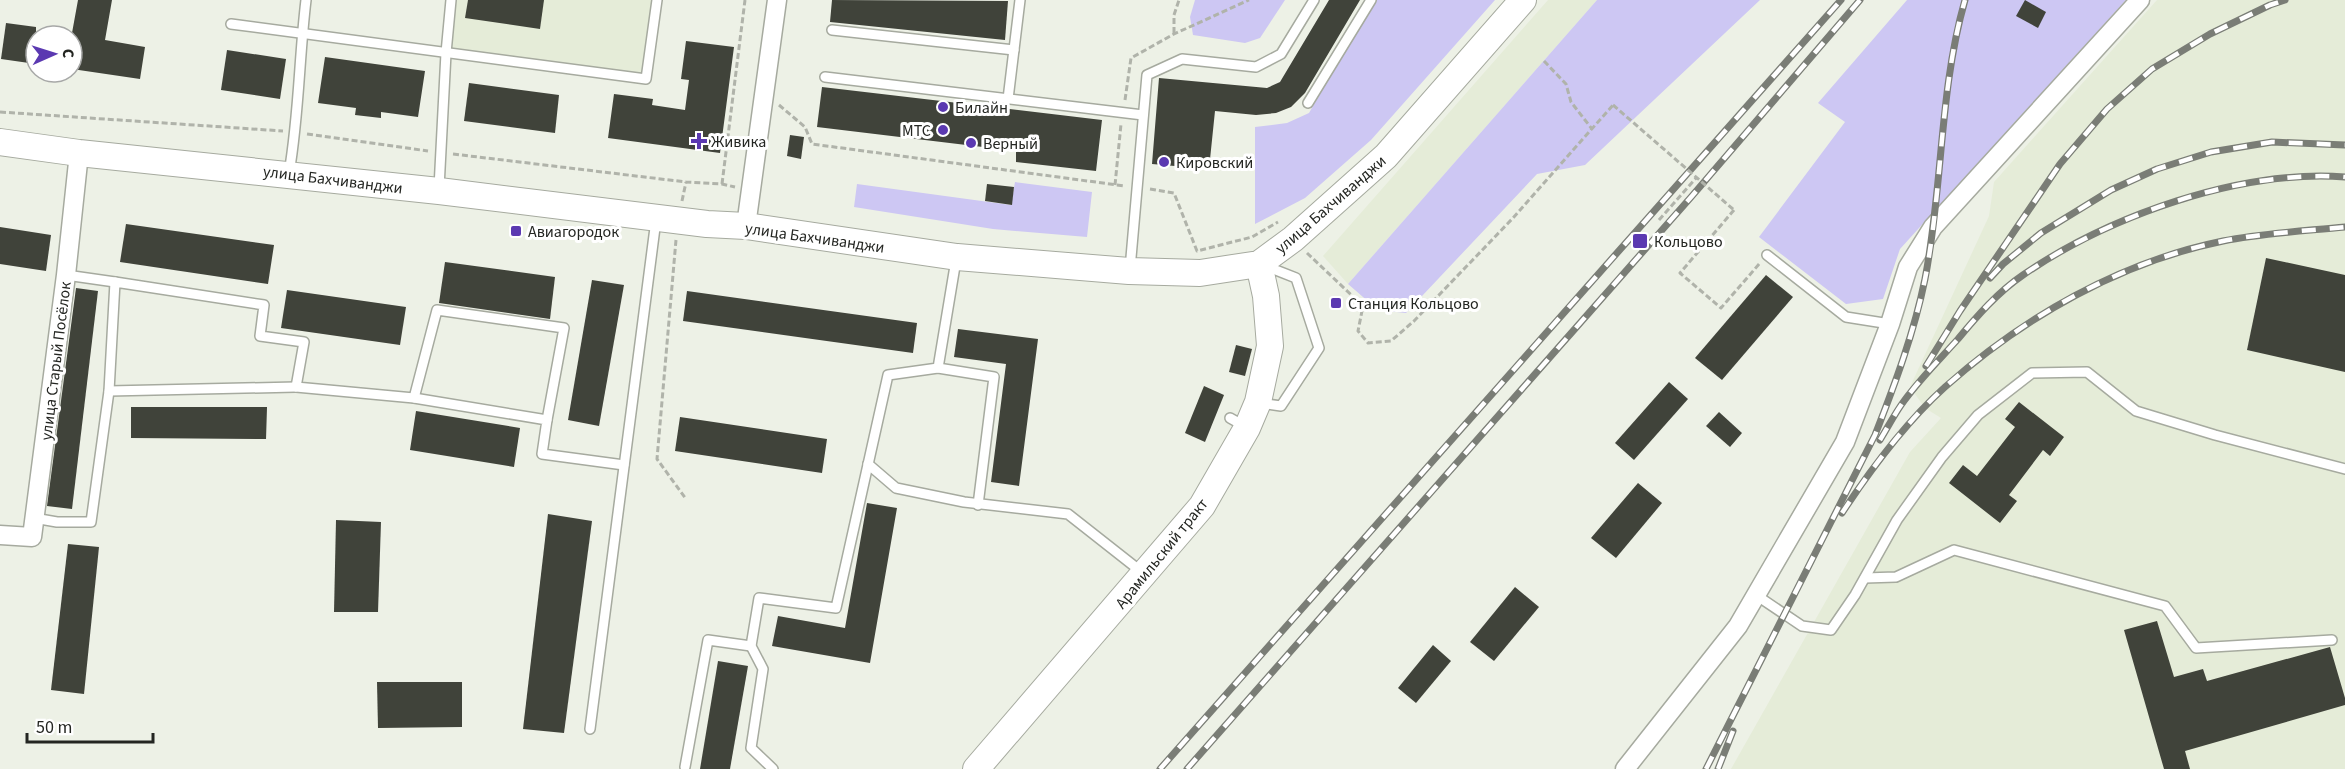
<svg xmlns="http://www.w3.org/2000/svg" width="2345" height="769" font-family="'Source Sans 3',sans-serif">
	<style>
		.built { fill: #e5ecd8 }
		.green { fill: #cdc7f3 }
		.building { fill: #40433a }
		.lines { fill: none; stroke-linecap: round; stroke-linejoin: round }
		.lane-casing { stroke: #a6aa9f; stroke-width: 12 }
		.street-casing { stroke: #a6aa9f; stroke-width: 21 }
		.secondary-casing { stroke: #a6aa9f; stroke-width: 28 }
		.path { stroke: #b0b3aa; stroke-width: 3; stroke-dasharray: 6 3; stroke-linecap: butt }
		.lane { stroke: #fff; stroke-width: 9 }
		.street { stroke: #fff; stroke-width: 18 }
		.secondary { stroke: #fff; stroke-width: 26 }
		.rail-casing { stroke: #7a7d76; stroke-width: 7 }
		.rail { stroke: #fff; stroke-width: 4.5; stroke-dasharray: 14; stroke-linecap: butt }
		.path-bridge { stroke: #b0b3aa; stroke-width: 3; stroke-dasharray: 6 3; stroke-linecap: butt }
		.poi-dot { fill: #5b39b1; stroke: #fff; stroke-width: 2 }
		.labels { text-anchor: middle; stroke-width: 6; stroke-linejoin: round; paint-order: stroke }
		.poi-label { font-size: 16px; fill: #242622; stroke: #fff; text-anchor: start }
		.street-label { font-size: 16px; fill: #242622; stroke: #fff }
	</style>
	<rect width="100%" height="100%" fill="#edf1e6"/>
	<g class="built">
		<polygon points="455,0 653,0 642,74 450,50"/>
		<polygon points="1548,0 1597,0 1348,284 1323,256"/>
		<polygon points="2157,0 2345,0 2345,769 1731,769 1910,452 1941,418 1925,408 1910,387 1989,216 1994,182"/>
	</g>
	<g class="green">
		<polygon points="1195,0 1285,0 1260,38 1245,43 1193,35 1190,17"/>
		<polygon points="1374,0 1495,0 1371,140 1305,198 1255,224 1255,127 1287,123 1309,113"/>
		<polygon points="1597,0 1760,0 1585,165 1537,174 1406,313 1378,310 1348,284"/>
		<polygon points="1907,0 2126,0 1900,249 1883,299 1846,304 1759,237 1845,122 1818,103"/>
		<polygon points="1015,182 1092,192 1087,237 993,229 854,207 857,184 1011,205"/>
	</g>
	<g class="building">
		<polygon points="78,0 112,0 105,40 145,47 140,79 72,69 72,33"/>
		<polygon points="468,0 544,0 540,29 465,18"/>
		<polygon points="832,0 1008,1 1005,40 830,22"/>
		<polygon points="1329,0 1360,0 1305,93 1291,107 1276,113 1256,115 1215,111 1209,169 1152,164 1159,78 1267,88 1280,82"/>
		<polygon points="2025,0 2046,12 2038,28 2016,16"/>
		<polygon points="6,23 36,27 36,64 1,59"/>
		<polygon points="686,41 734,47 720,153 608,138 614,94 653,99 652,105 685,110 689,80 681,79"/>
		<polygon points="227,50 286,59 280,99 221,90"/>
		<polygon points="325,57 425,71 418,117 381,112 381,118 355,115 356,108 318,103"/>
		<polygon points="469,83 559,95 555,133 464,121"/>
		<polygon points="822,87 1102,120 1096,171 1016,162 1016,151 817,127"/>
		<polygon points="790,135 804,137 801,159 787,156"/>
		<polygon points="987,184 1014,187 1012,205 985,201"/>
		<polygon points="126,224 274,245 268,284 120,262"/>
		<polygon points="0,227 51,235 46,271 0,264"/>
		<polygon points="2266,258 2345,275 2345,372 2247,350"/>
		<polygon points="445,262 555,277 550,319 439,303"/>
		<polygon points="1766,275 1793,297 1722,380 1695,358"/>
		<polygon points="592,280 624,285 599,426 568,420"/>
		<polygon points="76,288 98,291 72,509 47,506"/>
		<polygon points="287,290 406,307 400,345 281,328"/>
		<polygon points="687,291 917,323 913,353 683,321"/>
		<polygon points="958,329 1038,339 1019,486 991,482 1006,364 954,357"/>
		<polygon points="1236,345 1252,349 1245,376 1229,372"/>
		<polygon points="1669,382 1688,399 1634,460 1615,443"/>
		<polygon points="1204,386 1224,395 1205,442 1185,433"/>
		<polygon points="2019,402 2064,437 2050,456 2043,450 2009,495 2017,501 2000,523 1949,483 1963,465 1977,476 2015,427 2005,419"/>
		<polygon points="131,407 267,407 266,439 131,438"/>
		<polygon points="416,411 520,428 514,467 410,450"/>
		<polygon points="1719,412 1742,433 1730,447 1706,426"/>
		<polygon points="680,417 827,439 822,473 675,451"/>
		<polygon points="1638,483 1662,503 1616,558 1591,538"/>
		<polygon points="867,503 897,508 870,663 772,646 778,616 845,628"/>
		<polygon points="548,514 592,521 564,733 523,729"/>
		<polygon points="336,520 381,522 378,612 334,612"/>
		<polygon points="68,544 99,547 84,694 51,690"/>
		<polygon points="1515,587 1539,607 1494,661 1470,642"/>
		<polygon points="2157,621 2174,677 2203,669 2207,681 2330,647 2345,698 2345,705 2185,751 2190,769 2164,769 2124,630"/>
		<polygon points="1433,645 1451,661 1416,703 1398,688"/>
		<polygon points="718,661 748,666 730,769 700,769"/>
		<polygon points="377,682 462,682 462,727 378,728"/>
	</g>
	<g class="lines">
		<defs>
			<g id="lane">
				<polyline points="231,24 646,79 657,0"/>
				<polyline points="832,30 1014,50"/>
				<polyline points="825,77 1143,115"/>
				<polyline points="1008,99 1020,0"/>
				<polyline points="1308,103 1371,0"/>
				<path d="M289 173C299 116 299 58 306 0"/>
				<polyline points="439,188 446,53 451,0"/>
				<polyline points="1767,255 1846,317 1890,324"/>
				<polyline points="1130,269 1147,75 1182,59 1256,67 1281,54 1314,0"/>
				<polyline points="66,275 115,282"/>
				<polyline points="938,368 994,377 978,505"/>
				<polyline points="109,391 296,387"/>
				<polyline points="414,398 437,310 564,328 547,420"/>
				<polyline points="1260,403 1281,406 1319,348 1296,278 1263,265"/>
				<polyline points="1230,418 1246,427"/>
				<polyline points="868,464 896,488 964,502 1068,514 1143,573"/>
				<polyline points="34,518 57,522 91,522 109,391 115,282 264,305 260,336 304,342 296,387 414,398 547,420 542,454 624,465"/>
				<polyline points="1865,578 1896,577 1954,550 2165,606 2196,648 2332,640"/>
				<polyline points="1756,595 1802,626 1831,630 1855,595 1897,520 1942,457 1978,415 2032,373 2087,372 2136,411 2215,435 2345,469"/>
				<polyline points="590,729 656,220"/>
				<polyline points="685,767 708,640 751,646"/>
				<polyline points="773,769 751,748 763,669 751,646 759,598 836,608 888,375 938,368 956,260"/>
			</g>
			<g id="street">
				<polyline points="746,226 777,0"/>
				<polyline points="0,535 32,537 66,275 79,153"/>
				<polyline points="1625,769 1738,626 1845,442 1890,324 1908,267 1933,227 2140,0"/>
			</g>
			<g id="secondary">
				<polyline points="0,142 79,153 439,191 707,224 746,226 957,257 1129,271 1200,273 1259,264 1293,239 1386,156 1523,0"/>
				<polyline points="976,769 1202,506 1247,428 1258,402 1270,346 1266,296 1259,264"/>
			</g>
		</defs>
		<use href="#lane" class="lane-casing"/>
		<use href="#street" class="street-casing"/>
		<use href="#secondary" class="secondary-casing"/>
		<g class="path">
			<polyline points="1174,33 1174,15 1179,0"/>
			<polyline points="1544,61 1566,84 1571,102 1592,129"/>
			<polyline points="1125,100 1131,58 1174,34 1249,0"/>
			<polyline points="779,105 805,127 812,144 1125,186"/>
			<polyline points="0,112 283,131"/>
			<polyline points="307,134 428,151"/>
			<polyline points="453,154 686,182 722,184 735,187"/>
			<polyline points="722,184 745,0"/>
			<polyline points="1115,185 1121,124"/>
			<polyline points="1150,189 1174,193 1197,251 1252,237 1278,222"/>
			<polyline points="682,201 686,182"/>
			<polyline points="1734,210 1680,273 1721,308 1760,263"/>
			<polyline points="1659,220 1697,177"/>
			<polyline points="676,240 657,459 686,499"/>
			<polyline points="1307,253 1363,306 1358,331 1368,343 1391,341 1414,321 1513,218 1613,105"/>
		</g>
		<use href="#lane" class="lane"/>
		<use href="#street" class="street"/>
		<use href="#secondary" class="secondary"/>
		<defs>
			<g id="rail">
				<polyline points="1990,278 2003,264 2041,233 2111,190 2157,169 2211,152 2272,142 2345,145"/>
				<polyline points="1926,366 1960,311 2060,164 2107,109 2152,69 2210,34 2270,5 2285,0"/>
				<path d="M1880 440C1888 427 1895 413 1904 401 1920 379 1940 359 1958 339 1977 316 1998 292 2023 275 2109 216 2240 169 2345 177"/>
				<path d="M1842 513C1871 469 1906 422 1945 387 2024 317 2120 262 2223 241 2263 233 2305 231 2345 227"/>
				<polyline points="1160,769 1841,0"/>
				<polyline points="1187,769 1692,196 1860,0"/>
				<path d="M1706 769 1875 435C1895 384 1914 333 1925 279 1943 187 1939 91 1965 0"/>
				<polyline points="1718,769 1733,731"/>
			</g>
		</defs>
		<use href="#rail" class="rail-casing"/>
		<use href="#rail" class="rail"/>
		<polyline class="path-bridge" points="1613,105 1734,210"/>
	</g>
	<g class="poi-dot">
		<circle cx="943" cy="107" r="6"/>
		<circle cx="943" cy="130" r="6"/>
		<path d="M696 132h6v6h6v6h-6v6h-6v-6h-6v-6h6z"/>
		<circle cx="971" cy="143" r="6"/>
		<circle cx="1164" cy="162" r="6"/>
		<rect x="510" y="225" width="12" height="12" rx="3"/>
		<rect x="1632" y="233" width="16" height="16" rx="3"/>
		<rect x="1330" y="297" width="12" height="12" rx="3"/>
	</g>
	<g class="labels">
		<g class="poi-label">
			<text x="955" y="113">Билайн</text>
			<text x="931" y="136" text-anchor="end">МТС</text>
			<text x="711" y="147">Живика</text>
			<text x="983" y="149">Верный</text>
			<text x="1176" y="168">Кировский</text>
			<text x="528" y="237">Авиагородок</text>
			<text x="1654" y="247">Кольцово</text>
			<text x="1348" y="309">Станция Кольцово</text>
		</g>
		<g class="street-label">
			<text transform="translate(333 179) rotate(7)" y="6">улица Бахчиванджи</text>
			<text transform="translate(1330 204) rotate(-41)" y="6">улица Бахчиванджи</text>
			<text transform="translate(815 237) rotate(8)" y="6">улица Бахчиванджи</text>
			<text transform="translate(55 361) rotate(-83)" y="6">улица Старый Посёлок</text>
			<text transform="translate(1161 553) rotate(-51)" y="6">Арамильский тракт</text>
		</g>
	</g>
	<g transform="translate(54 54) rotate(87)"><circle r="28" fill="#ffffff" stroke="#a7a8a7" stroke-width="1.5"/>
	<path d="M0-4.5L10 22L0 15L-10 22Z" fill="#5b39b1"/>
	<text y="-9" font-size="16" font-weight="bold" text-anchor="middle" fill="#242622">С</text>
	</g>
	<path d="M27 733v9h126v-9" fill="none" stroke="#242622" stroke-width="3"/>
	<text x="36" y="733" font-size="18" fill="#242622" stroke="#ffffff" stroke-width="4.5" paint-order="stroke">50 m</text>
</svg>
